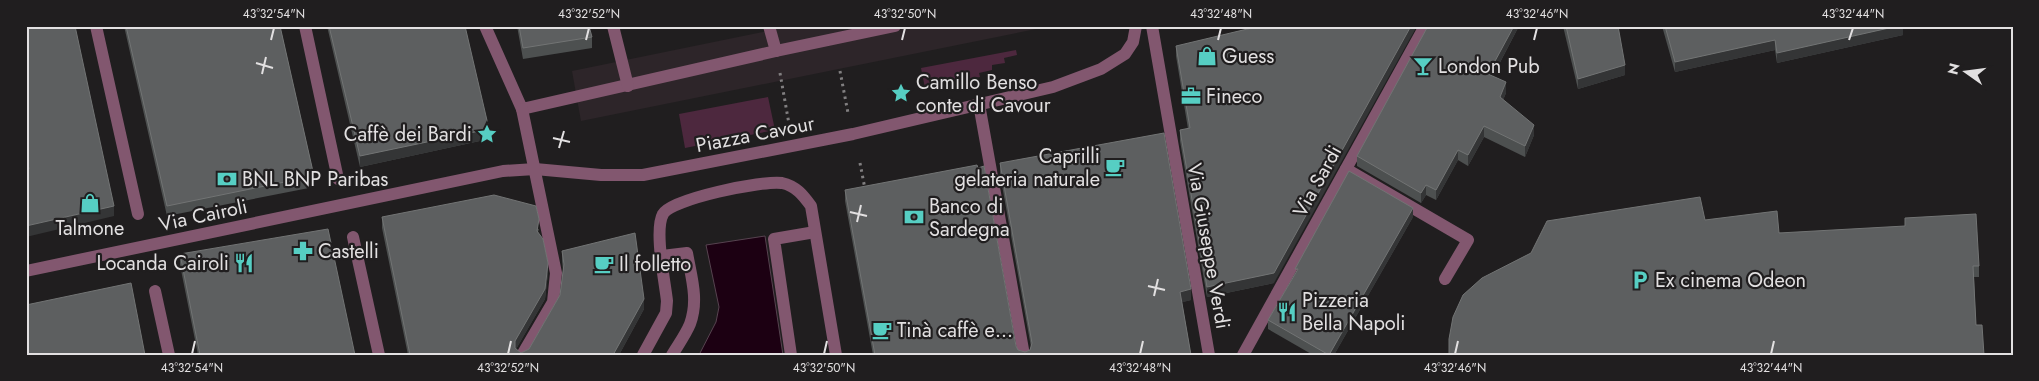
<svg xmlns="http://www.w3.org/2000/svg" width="2039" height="381" font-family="Jost,sans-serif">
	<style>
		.built { fill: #2d2529 }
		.green { fill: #4d283e }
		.water { fill: #1c0012; stroke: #574350 }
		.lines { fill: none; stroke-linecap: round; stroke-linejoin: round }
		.path { stroke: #817f80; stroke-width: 3; stroke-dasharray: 2.5 4; stroke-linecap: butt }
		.lane { stroke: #82576f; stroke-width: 12 }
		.street { stroke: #82576f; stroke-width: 12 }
		.wall { fill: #4d5050 }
		.shaded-wall { fill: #343536 }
		.building { fill: #5d5f60; stroke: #727474 }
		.ticks { fill: none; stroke: #e2e0e1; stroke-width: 2 }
		.labels { text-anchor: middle; stroke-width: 4.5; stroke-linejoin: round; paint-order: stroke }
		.poi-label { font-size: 20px; fill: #e2e0e1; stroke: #201e1f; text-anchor: start }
		.street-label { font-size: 20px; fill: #e2e0e1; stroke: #201e1f }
		.neatline { fill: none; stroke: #e2e0e1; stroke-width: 2 }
		.ticks-label { font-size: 12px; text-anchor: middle; fill: #e2e0e1 }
	</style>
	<rect width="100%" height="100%" fill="#201e1f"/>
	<polygon class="built" points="792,26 1051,26 581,121 572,71"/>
	<g class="green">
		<polygon points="1016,50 1017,55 1004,58 1005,63 992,65 992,70 979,73 980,77 925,88 921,68"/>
		<polygon points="768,97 775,130 685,148 679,114"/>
	</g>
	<polygon class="water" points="765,236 783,355 699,355 716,322 719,307 706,245"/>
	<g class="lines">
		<g class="path">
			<polyline points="840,71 848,113"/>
			<polyline points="780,73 789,124"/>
			<polyline points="860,163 865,189"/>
		</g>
		<g class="lane">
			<polyline points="1346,169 1468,240 1445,279"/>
			<path d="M662 256 687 253C691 276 699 300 690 324 686 334 678 345 672 355"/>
			<polyline points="791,355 774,239 815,232"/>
		</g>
		<g class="street">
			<polyline points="96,26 138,214"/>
			<polyline points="305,26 338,179"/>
			<polyline points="485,26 522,109 776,51 895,26"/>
			<polyline points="613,26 628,86"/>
			<polyline points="769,26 776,51"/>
			<polyline points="1152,26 1209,355"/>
			<polyline points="979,104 1024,355"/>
			<polyline points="353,237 379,355"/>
			<polyline points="26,271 503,171 535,169 601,175 643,175 853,134 1053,87 1101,69 1125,54 1133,42 1136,26"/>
			<polyline points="155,291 169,355"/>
			<polyline points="522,355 553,302 556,273 522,109"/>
			<path d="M643 355 666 313 667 301C665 282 654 230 663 214 671 199 763 180 782 183 796 186 803 195 811 206L836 355"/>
			<polyline points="1243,355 1425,26"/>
		</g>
	</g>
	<g class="wall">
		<polygon points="26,26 114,216 27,170 26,166"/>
		<polygon points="124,26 280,26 314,176 314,187 167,216"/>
		<polygon points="327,26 465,26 489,139 360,167"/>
		<polygon points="517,26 589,26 592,37 592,48 523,59"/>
		<polygon points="1519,26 1493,76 1506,93 1503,100 1534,135 1525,157 1484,137 1468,166 1458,160 1436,200 1426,195 1421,203 1357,166 1357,156"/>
		<polygon points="1563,26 1618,26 1625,75 1578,89"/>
		<polygon points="1662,26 1903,26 1903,35 1777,63 1775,50 1675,72"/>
		<polygon points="1176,46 1274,283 1207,297 1180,141 1180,130 1188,129 1176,56"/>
		<polygon points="1000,163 1191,300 1182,302 1191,355 873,355 845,201 845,190 1018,350 1025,352 1030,350 1031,347 1000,174"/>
		<polygon points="382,217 539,229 538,232 548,273 545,299 516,349 521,353 529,349 560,295 563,270 562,261 562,251 644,309 619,355 408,355 382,228"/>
		<polygon points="1413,217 1334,355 1313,355 1268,329 1268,320 1295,274"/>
		<polygon points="1705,220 1979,266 1979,277 1974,277 1976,325"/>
		<polygon points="180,254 355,355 198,355 180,265"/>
	</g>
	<g class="shaded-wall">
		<polygon points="1411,26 1417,26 1274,283 1207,297 1207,287"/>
		<polygon points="1514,26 1519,26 1488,85 1488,74"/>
		<polygon points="1898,26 1903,26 1903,35 1777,63 1777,53"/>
		<polygon points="1775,40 1775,50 1675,72 1675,62"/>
		<polygon points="1625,65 1625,75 1578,89 1578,79"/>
		<polygon points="1506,82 1506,93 1500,107 1500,97"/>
		<polygon points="1534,125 1534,135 1525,157 1525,146"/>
		<polygon points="1484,126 1484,137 1468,166 1468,155"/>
		<polygon points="489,129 489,139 360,167 360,156"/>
		<polygon points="1458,150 1458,160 1436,200 1436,190"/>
		<polygon points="1426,185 1426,195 1421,203 1421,193"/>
		<polygon points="114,206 114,216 26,237 26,226"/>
		<polygon points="1413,208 1413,217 1334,355 1329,355"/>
		<polygon points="548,263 548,273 545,299 515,351 515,341"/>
		<polygon points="1191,289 1191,300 1180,303 1180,292"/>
		<polygon points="644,299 644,309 619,355 613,355"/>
	</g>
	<g class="building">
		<polygon points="26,26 75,26 114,206 26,226 26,170 29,169 26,155"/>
		<polygon points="126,26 280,26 314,176 167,206"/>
		<polygon points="329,26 465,26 489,129 360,156"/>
		<polygon points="519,26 589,26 592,37 523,48"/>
		<polygon points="1260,26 1411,26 1274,273 1207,287 1180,130 1190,128 1176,46"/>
		<polygon points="1428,26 1514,26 1488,74 1506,82 1500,97 1534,125 1525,146 1484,126 1468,155 1458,150 1436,190 1426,185 1421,193 1357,156"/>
		<polygon points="1566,26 1618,26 1625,65 1578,79"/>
		<polygon points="1665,26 1898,26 1777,53 1775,40 1675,62"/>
		<polygon points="1164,133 1191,289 1180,292 1191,355 875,355 845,190 977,165 978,168 984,166 1016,346 1018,350 1025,352 1030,350 1032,343 1000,163"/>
		<polygon points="1349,171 1413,208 1329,355 1268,320 1298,269 1295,269"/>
		<polygon points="494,195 536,206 539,219 537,231 543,239 548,263 545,289 515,341 515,348 521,353 529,349 560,295 564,264 562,251 635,233 644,299 613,355 410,355 382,217"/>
		<polygon points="1700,197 1705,220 1777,211 1779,233 1905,226 1905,218 1976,214 1979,266 1973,266 1976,325 1982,325 1984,355 1449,355 1449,339 1453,317 1463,295 1482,278 1531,253 1547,221"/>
		<polygon points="328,229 355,355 200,355 180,254"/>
		<polygon points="131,283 145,355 26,355 26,305"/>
	</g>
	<path class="ticks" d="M271 40 274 28M586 40 589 28M902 40 905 28M1218 40 1221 28M1534 40 1537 28M1849 40 1853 28M256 63 273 68M262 74 266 57M553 138 570 142M559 148 564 131M850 212 867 216M857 222 861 205M1148 286 1165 290M1154 296 1158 279M192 354 195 341M508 354 511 341M824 354 827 341M1140 354 1143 341M1455 354 1458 341M1771 354 1774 341"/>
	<defs>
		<symbol id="shop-bare" viewBox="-9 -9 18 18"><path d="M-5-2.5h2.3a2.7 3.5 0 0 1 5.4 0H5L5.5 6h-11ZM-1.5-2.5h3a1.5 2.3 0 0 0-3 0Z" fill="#56cec3" stroke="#201e1f" stroke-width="2.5" paint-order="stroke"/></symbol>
		<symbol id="bar-bare" viewBox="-9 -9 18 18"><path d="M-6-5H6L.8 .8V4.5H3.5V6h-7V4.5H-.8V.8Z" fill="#56cec3" stroke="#201e1f" stroke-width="2.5" paint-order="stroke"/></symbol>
		<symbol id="sight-bare" viewBox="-9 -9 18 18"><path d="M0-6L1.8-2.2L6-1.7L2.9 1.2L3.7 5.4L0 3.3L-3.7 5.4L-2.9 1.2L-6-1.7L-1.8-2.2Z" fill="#56cec3" stroke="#201e1f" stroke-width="2.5" paint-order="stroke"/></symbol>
		<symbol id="office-bare" viewBox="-9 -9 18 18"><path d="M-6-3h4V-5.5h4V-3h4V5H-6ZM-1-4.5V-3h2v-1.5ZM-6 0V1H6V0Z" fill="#56cec3" stroke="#201e1f" stroke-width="2.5" paint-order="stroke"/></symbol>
		<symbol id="cafe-bare" viewBox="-9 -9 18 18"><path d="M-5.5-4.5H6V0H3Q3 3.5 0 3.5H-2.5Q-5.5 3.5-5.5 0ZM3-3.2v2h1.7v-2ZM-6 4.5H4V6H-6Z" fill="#56cec3" stroke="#201e1f" stroke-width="2.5" paint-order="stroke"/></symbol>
		<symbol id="bank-bare" viewBox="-9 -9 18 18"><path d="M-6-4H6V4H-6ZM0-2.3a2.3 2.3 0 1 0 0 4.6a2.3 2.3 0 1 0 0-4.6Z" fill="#56cec3" stroke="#201e1f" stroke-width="2.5" paint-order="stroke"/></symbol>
		<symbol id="pharmacy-bare" viewBox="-9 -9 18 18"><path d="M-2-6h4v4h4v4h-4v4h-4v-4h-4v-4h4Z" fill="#56cec3" stroke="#201e1f" stroke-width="2.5" paint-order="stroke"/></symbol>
		<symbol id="restaurant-bare" viewBox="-9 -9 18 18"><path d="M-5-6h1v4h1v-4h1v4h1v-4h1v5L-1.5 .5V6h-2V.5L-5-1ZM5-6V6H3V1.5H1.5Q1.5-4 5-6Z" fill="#56cec3" stroke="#201e1f" stroke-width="2.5" paint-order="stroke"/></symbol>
		<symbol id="parking-bare" viewBox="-9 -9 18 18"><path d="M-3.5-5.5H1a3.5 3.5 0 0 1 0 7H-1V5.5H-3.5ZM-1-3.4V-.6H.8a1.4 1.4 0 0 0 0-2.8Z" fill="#56cec3" stroke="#201e1f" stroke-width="2.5" paint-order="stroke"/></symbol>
	</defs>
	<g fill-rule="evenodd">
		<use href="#shop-bare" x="1193" y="42" width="28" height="28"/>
		<use href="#bar-bare" x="1409" y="52" width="28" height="28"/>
		<use href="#sight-bare" x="887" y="79" width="28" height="28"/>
		<use href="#office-bare" x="1177" y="82" width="28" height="28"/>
		<use href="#sight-bare" x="473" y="120" width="28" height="28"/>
		<use href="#cafe-bare" x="1101" y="153" width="28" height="28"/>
		<use href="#bank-bare" x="213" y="165" width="28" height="28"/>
		<use href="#shop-bare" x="76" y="189" width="28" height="28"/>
		<use href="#bank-bare" x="900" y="203" width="28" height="28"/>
		<use href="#pharmacy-bare" x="289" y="237" width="28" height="28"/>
		<use href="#restaurant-bare" x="230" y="249" width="28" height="28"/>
		<use href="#cafe-bare" x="590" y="250" width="28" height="28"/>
		<use href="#parking-bare" x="1626" y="266" width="28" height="28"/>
		<use href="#restaurant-bare" x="1273" y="298" width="28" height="28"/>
		<use href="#cafe-bare" x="868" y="316" width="28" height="28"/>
	</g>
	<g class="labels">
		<g class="poi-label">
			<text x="1222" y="63">Guess</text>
			<text x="1438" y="73">London Pub</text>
			<text x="916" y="89">Camillo Benso<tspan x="916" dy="23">conte di Cavour</tspan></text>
			<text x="1206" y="103">Fineco</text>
			<text x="472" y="141" text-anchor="end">Caffè dei Bardi</text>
			<text x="1100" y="163" text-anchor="end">Caprilli<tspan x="1100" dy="23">gelateria naturale</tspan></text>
			<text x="242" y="186">BNL BNP Paribas</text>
			<text x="929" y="213">Banco di<tspan x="929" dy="23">Sardegna</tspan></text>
			<text x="90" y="235" text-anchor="middle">Talmone</text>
			<text x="318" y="258">Castelli</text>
			<text x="229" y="270" text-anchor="end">Locanda Cairoli</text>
			<text x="619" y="271">Il folletto</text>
			<text x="1655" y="287">Ex cinema Odeon</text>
			<text x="1302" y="307">Pizzeria<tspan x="1302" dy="23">Bella Napoli</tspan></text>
			<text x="897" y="337">Tinà caffè e…</text>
		</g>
		<g class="street-label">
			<text transform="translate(755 134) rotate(-11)" y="7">Piazza Cavour</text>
			<text transform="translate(1317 181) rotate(-61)" y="7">Via Sardi</text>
			<text transform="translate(203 215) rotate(-12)" y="7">Via Cairoli</text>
			<text transform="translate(1209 246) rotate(80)" y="7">Via Giuseppe Verdi</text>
		</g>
	</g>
	<rect width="2039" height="381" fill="none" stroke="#201e1f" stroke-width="55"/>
	<g transform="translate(1966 72) rotate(284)" stroke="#201e1f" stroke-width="4" paint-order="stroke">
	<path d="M0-4L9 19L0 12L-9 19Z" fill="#e2e0e1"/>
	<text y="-8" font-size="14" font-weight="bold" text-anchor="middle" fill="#e2e0e1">N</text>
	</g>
	<rect x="28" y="28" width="1984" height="326" class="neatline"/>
	<g class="ticks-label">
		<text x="274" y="18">43°32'54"N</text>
		<text x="589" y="18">43°32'52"N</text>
		<text x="905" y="18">43°32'50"N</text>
		<text x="1221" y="18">43°32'48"N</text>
		<text x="1537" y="18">43°32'46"N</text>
		<text x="1853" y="18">43°32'44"N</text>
		<text x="192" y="372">43°32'54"N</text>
		<text x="508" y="372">43°32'52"N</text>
		<text x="824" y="372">43°32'50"N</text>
		<text x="1140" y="372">43°32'48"N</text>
		<text x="1455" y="372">43°32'46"N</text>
		<text x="1771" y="372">43°32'44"N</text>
	</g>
</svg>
